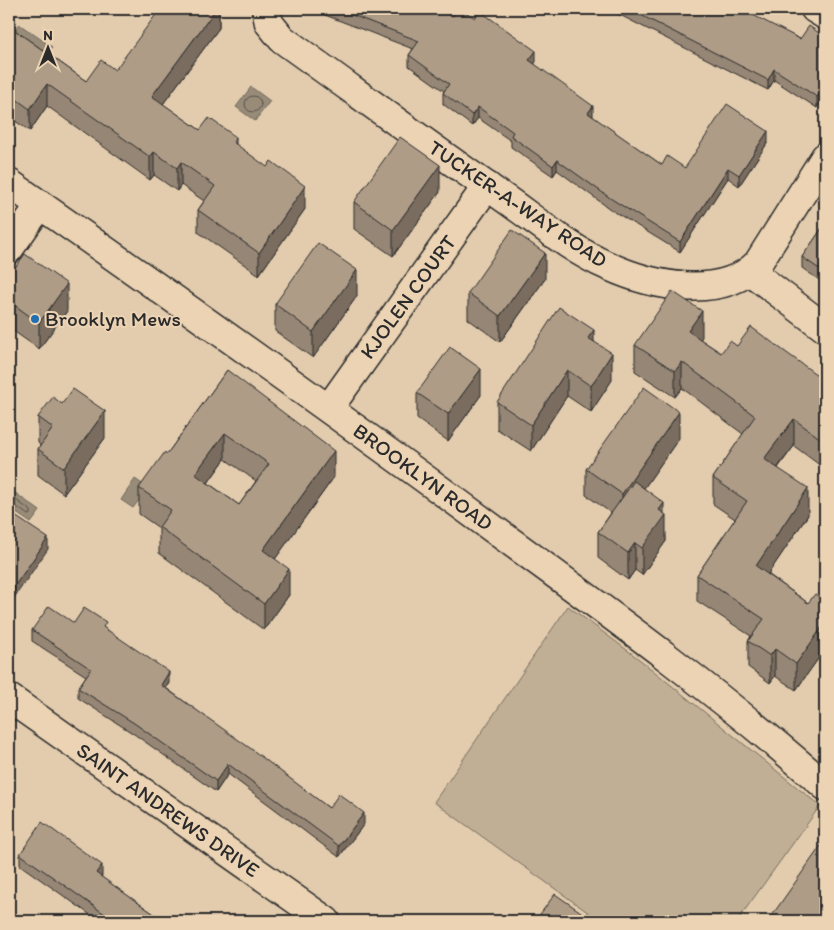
<svg xmlns="http://www.w3.org/2000/svg" width="834" height="930" font-family="Itim,sans-serif">
	<style>
		.green { fill: #c1af95; stroke: #766d60 }
		.water { fill: #988b78; stroke: #6c6559 }
		.lines { fill: none; stroke-linecap: round; stroke-linejoin: round }
		.shore { stroke: #57514a; stroke-width: 1 }
		.minor-casing { stroke: #2b2b2b; stroke-width: 31 }
		.minor { stroke: #ebd3b3; stroke-width: 28 }
		.wall { fill: #968674; stroke: #2b2b2b; fill-rule: evenodd }
		.shaded-wall { fill: #7a6d5e; stroke: #2b2b2b }
		.building { fill: #ae9c87; stroke: #2b2b2b; fill-rule: evenodd }
		.poi-dot { fill: #1f6fb2; stroke: #ebd3b3; stroke-width: 2 }
		.labels { text-anchor: middle; stroke-width: 4; stroke-linejoin: round; paint-order: stroke }
		.street-label { font-size: 21px; fill: #2b2b2b; stroke: #ebd3b3 }
		.poi-label { font-size: 21px; fill: #2b2b2b; stroke: #ebd3b3; text-anchor: start }
	</style>
	<rect width="100%" height="100%" fill="#e3ccae"/>
	<filter id="ink" filterUnits="userSpaceOnUse"><feTurbulence type="fractalNoise" baseFrequency=".02" numOctaves="2"/><feDisplacementMap in="SourceGraphic" scale="10" xChannelSelector="R" yChannelSelector="G"/><feConvolveMatrix kernelMatrix="1 2 1 2 8 2 1 2 1" color-interpolation-filters="sRGB"/></filter>
	<g filter="url(#ink)">
		<polygon class="green" points="568,606 639,659 820,806 737,921 600,921 434,802"/>
		<g class="water">
			<polygon points="19,24 52,47 43,58 11,36"/>
			<polygon points="251,87 270,101 255,121 236,107"/>
			<polygon points="135,479 148,488 133,508 121,500"/>
			<polygon points="14,492 40,511 31,523 9,508 9,499"/>
		</g>
		<g class="lines">
			<g class="shore">
				<circle cx="253" cy="104" r="8"/>
				<polygon points="16,500 31,511 31,514 28,515 13,504 13,501"/>
			</g>
			<defs>
				<g id="minor">
					<path d="M266 9 269 23 282 39C356 92 429 146 504 198 537 221 571 250 608 266 652 286 721 301 758 263L825 157"/>
					<polyline points="815,9 825,15"/>
					<path d="M9 183C175 299 340 416 503 536 613 616 723 696 825 786"/>
					<polyline points="9,249 40,205"/>
					<polyline points="750,271 825,328"/>
					<polyline points="329,408 487,186"/>
					<polyline points="9,698 326,921"/>
				</g>
			</defs>
			<use href="#minor" class="minor-casing"/>
			<use href="#minor" class="minor"/>
		</g>
		<g class="wall">
			<polygon points="219,9 219,28 163,104 200,130 236,145 305,209 259,275 198,232 198,210 204,201 181,185 177,191 154,175 150,180 47,106 30,131 9,117 9,26 86,81 115,70"/>
			<polygon points="325,9 443,9 453,16 536,62 534,64 593,117 662,165 685,168 768,142 739,186 728,178 680,252 610,209 557,170 553,176 511,147 511,141 478,118 472,126 443,104 443,93 444,91 409,66 409,55 413,49 325,15"/>
			<polygon points="608,9 735,9 745,15 800,39 825,37 817,108 774,80 768,90"/>
			<polygon points="440,192 393,256 354,229 354,202"/>
			<polygon points="825,224 825,284 802,268 802,257"/>
			<polygon points="9,276 67,311 39,349 9,328"/>
			<polygon points="545,279 500,342 468,319 468,293"/>
			<polygon points="357,296 313,358 275,331 275,304"/>
			<polygon points="702,337 700,339 721,353 737,346 824,380 825,378 825,469 794,446 778,468 808,515 768,574 808,603 825,602 825,649 796,690 775,676 770,683 748,667 748,641 751,636 697,601 697,575 735,519 713,504 713,478 743,434 682,388 675,397 635,371 635,345"/>
			<polygon points="594,341 612,380 591,412 567,396 531,451 497,429 497,402"/>
			<path d="M227 370 334 477 275 559 289 595 264 630 159 553V528L139 514V488L167 454ZM225 459 256 481 239 505 208 483Z"/>
			<polygon points="417,393 481,395 448,441 417,419"/>
			<polygon points="38,417 105,438 64,494 38,475 38,449 40,445 38,443"/>
			<polygon points="679,438 644,488 664,514 666,541 642,575 635,570 628,580 598,558 598,532 611,513 586,495 586,469"/>
			<polygon points="74,623 106,629 169,683 166,688 329,808 364,824 339,857 228,774 216,792 134,734 78,698 78,688 86,676 32,641 32,630"/>
			<polygon points="20,854 102,876 101,877 164,921 99,921 20,865"/>
		</g>
		<g class="shaded-wall">
			<polygon points="216,9 219,9 219,28 152,119 152,96"/>
			<polygon points="536,51 536,62 529,71 529,60"/>
			<polygon points="774,69 774,80 768,90 768,80"/>
			<polygon points="47,84 47,106 30,131 30,109"/>
			<polygon points="825,84 825,95 817,108 817,97"/>
			<polygon points="593,106 593,117 588,113"/>
			<polygon points="478,107 478,118 472,126 472,115"/>
			<polygon points="768,131 768,142 739,186 739,175"/>
			<polygon points="236,137 236,160 233,142"/>
			<polygon points="154,152 154,175 150,180 150,157"/>
			<polygon points="557,160 557,170 553,176 553,166"/>
			<polygon points="181,162 181,185 177,191 177,168"/>
			<polygon points="440,165 440,192 393,256 393,230"/>
			<polygon points="728,168 728,178 680,252 680,242"/>
			<polygon points="305,186 305,209 259,275 259,253"/>
			<polygon points="545,253 545,279 500,342 500,316"/>
			<polygon points="357,270 357,296 313,358 313,332"/>
			<polygon points="67,284 67,311 39,349 39,323"/>
			<polygon points="702,311 702,337 688,357 688,331"/>
			<polygon points="594,330 594,356 588,338"/>
			<polygon points="612,353 612,380 591,412 591,386"/>
			<polygon points="682,362 682,388 675,397 675,371"/>
			<polygon points="481,369 481,395 448,441 448,414"/>
			<polygon points="567,370 567,396 531,451 531,425"/>
			<polygon points="13,378 13,398 9,405 9,384"/>
			<polygon points="105,411 105,438 64,494 64,468"/>
			<polygon points="679,412 679,438 622,520 622,494"/>
			<polygon points="794,419 794,446 764,485 764,459"/>
			<polygon points="225,433 225,459 195,501 195,474"/>
			<polygon points="334,451 334,477 263,576 263,550"/>
			<polygon points="808,488 808,515 756,592 756,566"/>
			<polygon points="664,503 664,518 666,515 666,541 642,575 642,548 659,510"/>
			<polygon points="48,538 48,549 9,605 9,594"/>
			<polygon points="635,543 635,570 628,580 628,553"/>
			<polygon points="289,569 289,595 264,630 264,604"/>
			<polygon points="825,623 825,649 796,690 796,664"/>
			<polygon points="775,649 775,676 770,683 770,656"/>
			<polygon points="169,672 169,683 161,695 161,685"/>
			<polygon points="228,764 228,774 216,792 216,781"/>
			<polygon points="364,813 364,824 339,857 339,846"/>
			<polygon points="102,865 102,876 96,884 96,873"/>
		</g>
		<g class="building">
			<polygon points="160,9 216,9 152,96 200,130 209,118 236,137 233,142 267,167 271,161 305,186 259,253 198,210 215,186 181,162 177,168 154,152 150,157 47,84 30,109 9,94 9,26 86,81 101,60 115,70"/>
			<polygon points="337,9 443,9 453,16 458,9 461,9 475,18 480,11 536,51 529,60 593,106 588,113 662,165 667,156 685,168 727,104 768,131 739,175 728,168 680,242 610,198 557,160 553,166 511,136 513,132 478,107 472,115 443,93 449,84 409,55 419,41"/>
			<polygon points="629,9 735,9 745,15 747,12 800,39 809,26 825,37 825,84 817,97 774,69 768,80"/>
			<polygon points="400,137 440,165 393,230 354,202"/>
			<polygon points="825,224 825,273 802,257"/>
			<polygon points="512,230 545,253 500,316 468,293"/>
			<polygon points="318,243 357,270 313,332 275,304"/>
			<polygon points="25,254 67,284 39,323 9,301 9,276"/>
			<polygon points="672,291 702,311 688,331 721,353 730,341 737,346 751,327 824,380 825,378 825,442 794,419 764,459 808,488 756,566 808,603 815,594 825,602 825,623 796,664 775,649 770,656 748,641 764,619 697,575 747,501 713,478 755,416 682,362 675,371 635,345"/>
			<polygon points="559,307 594,330 588,338 612,353 591,386 567,370 531,425 497,402"/>
			<polygon points="450,347 481,369 448,414 417,393"/>
			<path d="M227 370 334 451 263 550 289 569 264 604 159 527 171 510 139 488 165 452 167 454ZM225 433 269 464 239 505 195 474Z"/>
			<polygon points="9,375 13,378 9,384"/>
			<polygon points="644,387 679,412 622,494 586,469"/>
			<polygon points="73,389 105,411 64,468 38,449 53,428 38,417 53,397 62,404"/>
			<polygon points="634,481 664,503 659,510 666,515 642,548 635,543 628,553 598,532"/>
			<polygon points="9,512 48,538 9,594"/>
			<polygon points="49,606 74,623 84,608 106,622 103,627 169,672 161,685 250,748 329,808 339,794 364,813 339,846 228,764 216,781 134,723 78,688 91,669 32,630"/>
			<polygon points="42,822 102,865 96,873 164,921 106,921 109,917 20,854"/>
			<polygon points="825,840 825,921 768,921"/>
			<polygon points="555,894 594,921 535,921"/>
		</g>
	</g>
	<circle class="poi-dot" cx="35" cy="319" r="5"/>
	<g class="labels">
		<g class="street-label">
			<text transform="translate(518 204) rotate(34)" y="7">TUCKER-A-WAY ROAD</text>
			<text transform="translate(408 297) rotate(-54)" y="7">KJOLEN COURT</text>
			<text transform="translate(423 477) rotate(36)" y="7">BROOKLYN ROAD</text>
			<text transform="translate(168 810) rotate(35)" y="7">SAINT ANDREWS DRIVE</text>
		</g>
		<g class="poi-label">
			<text x="45" y="326">Brooklyn Mews</text>
		</g>
	</g>
	<rect width="834" height="930" fill="none" stroke="#ebd3b3" stroke-width="30"/>
	<rect x="15" y="15" width="804" height="900" fill="none" stroke="#2b2b2b" stroke-width="2" filter="url(#ink)"/>
	<g transform="translate(48 48)" stroke="#ebd3b3" stroke-width="4" paint-order="stroke">
	<path d="M0-4L9 19L0 12L-9 19Z" fill="#2b2b2b"/>
	<text y="-8" font-size="14" font-weight="bold" text-anchor="middle" fill="#2b2b2b">N</text>
	</g>
</svg>
